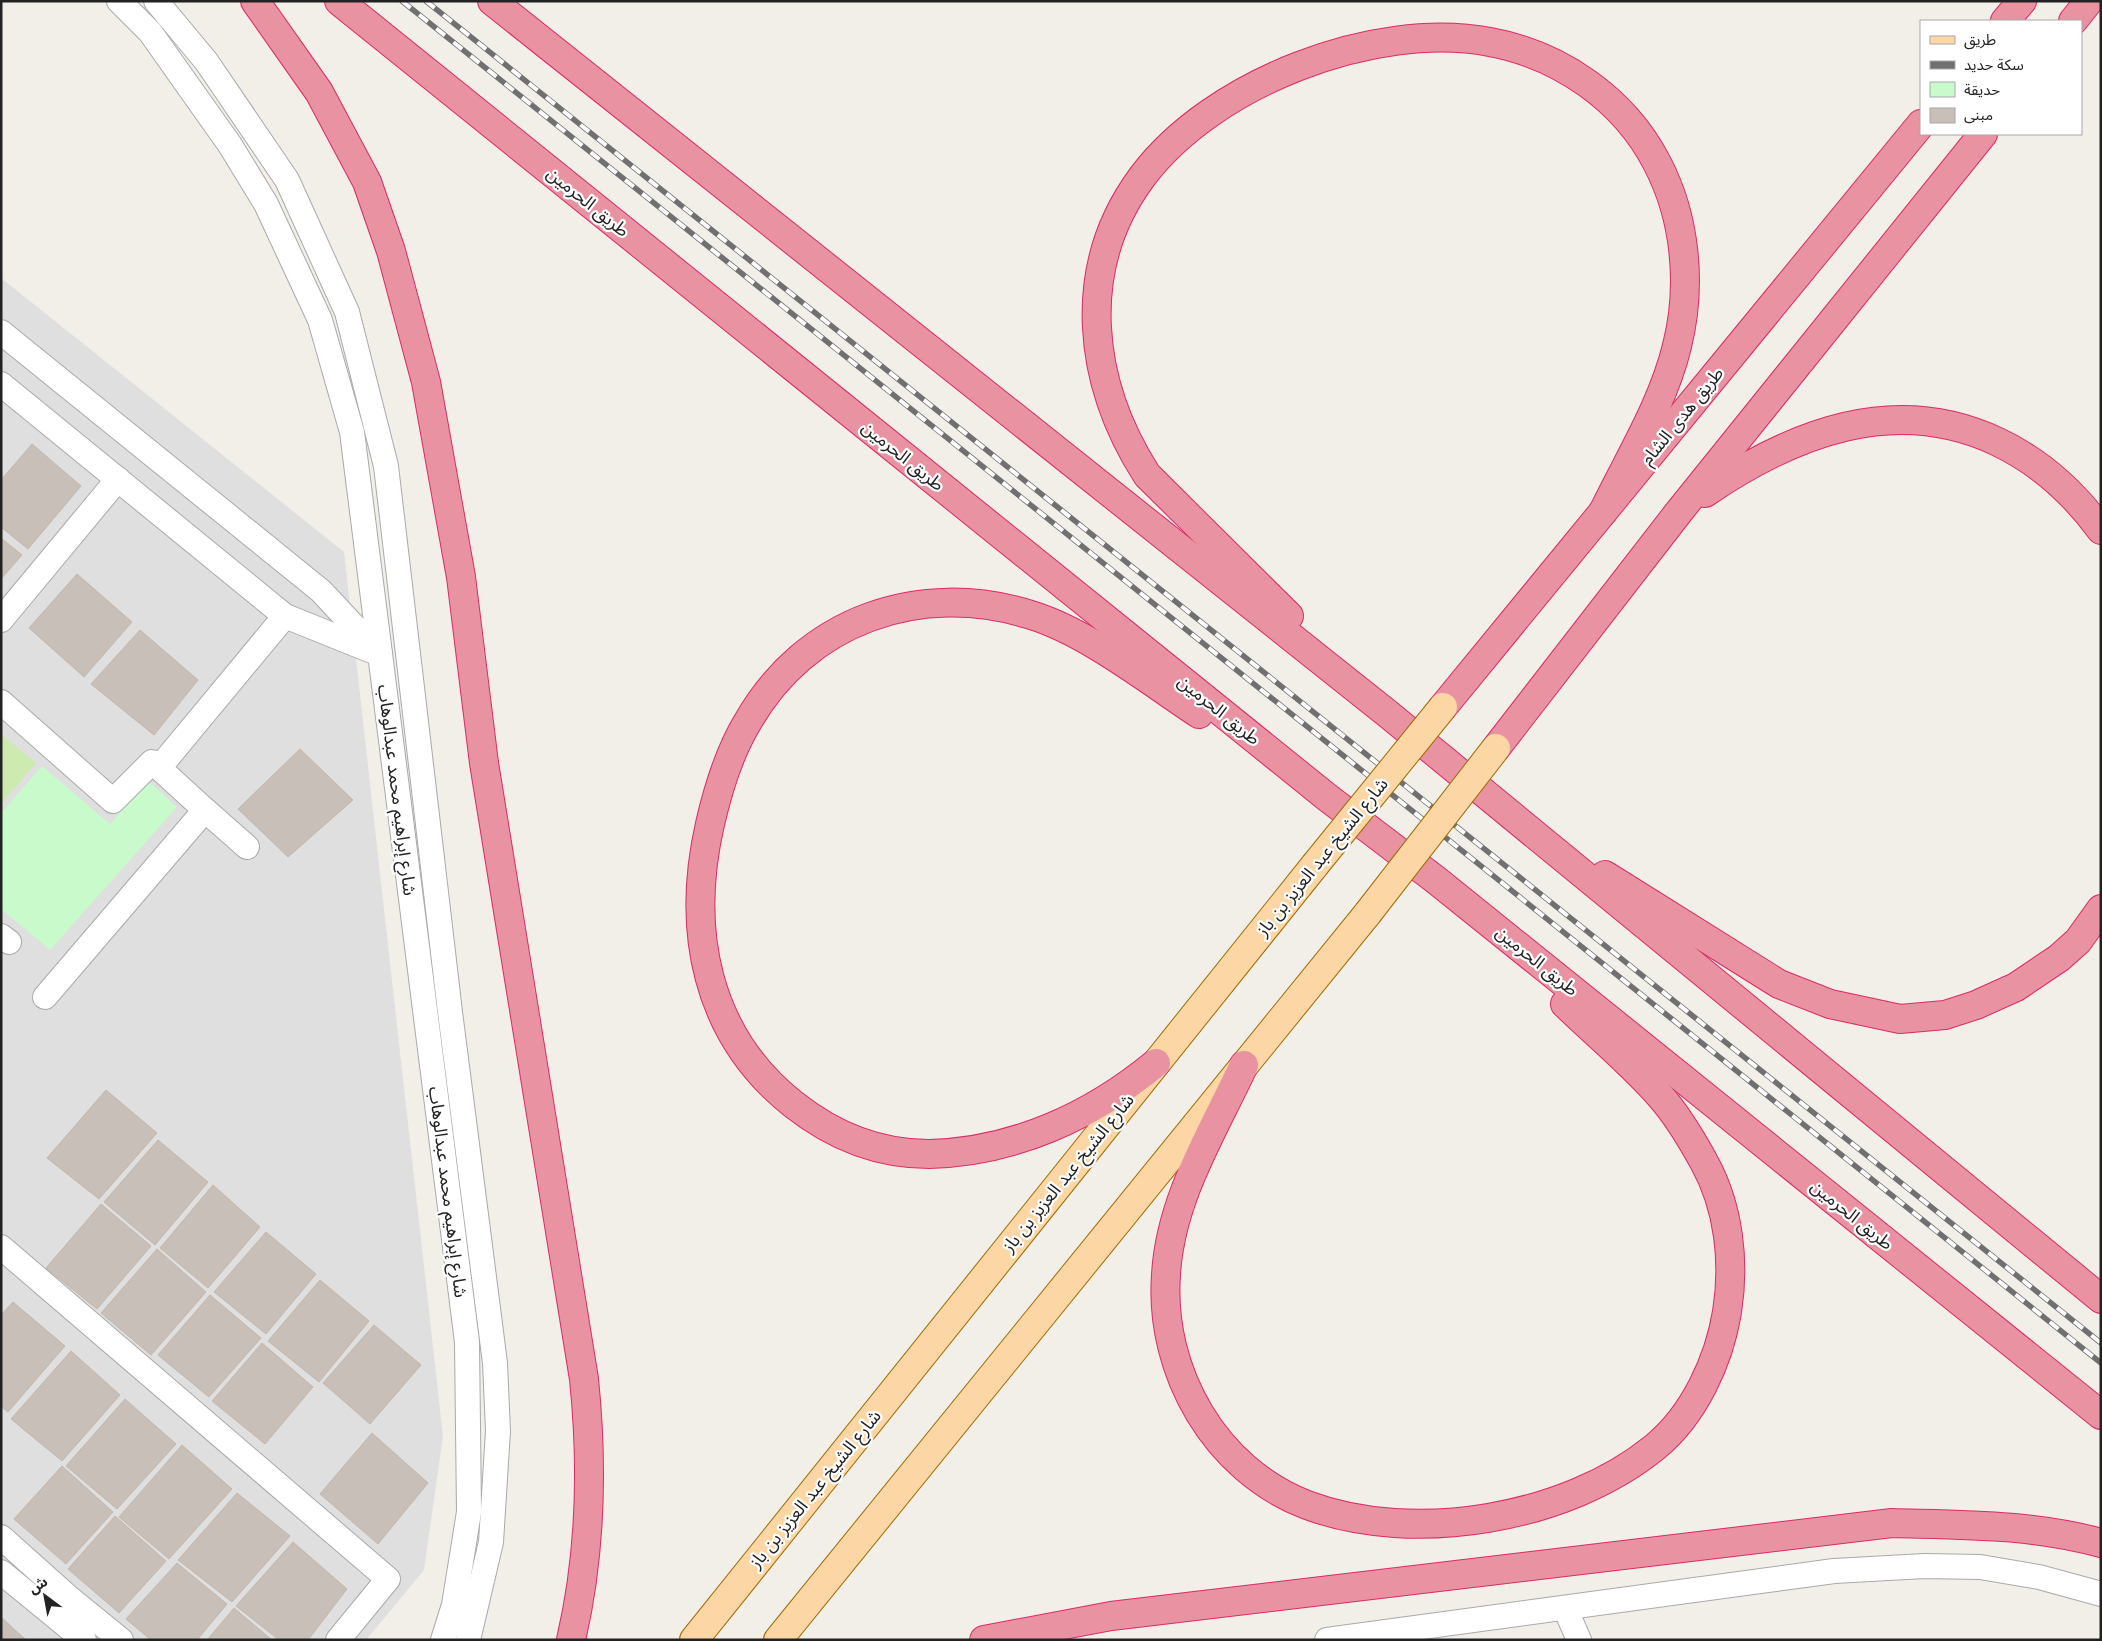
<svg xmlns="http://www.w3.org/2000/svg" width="2102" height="1641" font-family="Lato,'Noto Sans Arabic',sans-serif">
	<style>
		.residential { fill: #e0dfdf }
		.grass { fill: #cdebb0 }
		.park { fill: #c8facc }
		.building { fill: #c7bfb8; stroke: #c4b6ab }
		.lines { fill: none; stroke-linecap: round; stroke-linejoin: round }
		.minor-casing { stroke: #a9a9a9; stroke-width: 26 }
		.major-casing { stroke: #a06b00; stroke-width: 30 }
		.highway-casing { stroke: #dc2a67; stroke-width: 30 }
		.minor { stroke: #fff; stroke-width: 24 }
		.major { stroke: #fcd6a4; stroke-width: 28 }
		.highway { stroke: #e892a2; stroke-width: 28 }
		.rail-casing { stroke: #707070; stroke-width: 5.5 }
		.rail { stroke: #fff; stroke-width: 4; stroke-dasharray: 11; stroke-linecap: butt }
		.major-bridge-casing { stroke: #a06b00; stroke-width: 30; stroke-linecap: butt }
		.major-bridge { stroke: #fcd6a4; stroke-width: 28 }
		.labels { text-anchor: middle; stroke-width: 4.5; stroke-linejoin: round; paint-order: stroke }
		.street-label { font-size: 18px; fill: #222; stroke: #fff }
	</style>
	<rect width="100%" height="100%" fill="#f2efe9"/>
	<polygon class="residential" points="1,278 344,552 443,1436 424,1570 366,1640 1,1640"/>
	<polygon class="grass" points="1,734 36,763 1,804"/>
	<polygon class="park" points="42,766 110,824 147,780 177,807 50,950 1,909 1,813"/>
	<g class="building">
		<polygon points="32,444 81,486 28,549 1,527 1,480"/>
		<polygon points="1,538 22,555 1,579"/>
		<polygon points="77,574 132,622 84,677 29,628"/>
		<polygon points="140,630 198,680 154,735 91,684"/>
		<polygon points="300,749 353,800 288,857 238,809"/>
		<polygon points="106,1090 157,1133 99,1199 47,1158"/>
		<polygon points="158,1140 208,1182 155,1245 104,1202"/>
		<polygon points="213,1185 260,1227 208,1288 160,1248"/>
		<polygon points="101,1204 151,1246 97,1309 46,1268"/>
		<polygon points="266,1232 316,1274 266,1334 214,1292"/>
		<polygon points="157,1249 206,1292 151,1355 101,1313"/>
		<polygon points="320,1280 369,1321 319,1382 268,1341"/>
		<polygon points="210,1295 261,1338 209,1397 158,1355"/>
		<polygon points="13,1302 65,1346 8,1412 1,1406 1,1315"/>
		<polygon points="374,1325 421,1365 370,1424 323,1383"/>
		<polygon points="262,1343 313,1387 265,1444 212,1401"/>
		<polygon points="71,1351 120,1395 62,1461 11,1419"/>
		<polygon points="125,1399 176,1444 117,1509 66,1466"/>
		<polygon points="372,1433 428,1483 378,1544 320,1494"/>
		<polygon points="182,1445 232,1489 169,1559 119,1517"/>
		<polygon points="62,1466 113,1512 66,1564 14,1519"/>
		<polygon points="237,1493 290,1536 232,1602 178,1560"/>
		<polygon points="115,1516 166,1561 119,1613 68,1569"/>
		<polygon points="293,1542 347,1589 308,1640 279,1640 236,1606"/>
		<polygon points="177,1563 227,1604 197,1640 151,1640 126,1619"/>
		<polygon points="234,1608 272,1640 207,1640"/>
		<polygon points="1,1617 26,1640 1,1640"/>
	</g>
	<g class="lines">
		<defs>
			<g id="minor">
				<polyline points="119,1 150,32 230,145 266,204 320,320 352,432 467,1342 469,1512 454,1605 443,1640"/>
				<polyline points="156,1 206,61 287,180 347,312 386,466 450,1012 495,1363 498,1431 491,1542 468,1640"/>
				<polyline points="1,332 321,591 380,654"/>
				<polyline points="1,384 285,616 372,651"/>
				<polyline points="1,620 118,479"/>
				<polyline points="1,702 113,801 152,762 159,768"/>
				<polyline points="205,810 159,768 285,616"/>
				<polyline points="1,936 9,942"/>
				<polyline points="45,997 205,810 247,847"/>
				<polyline points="1,1247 388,1579 338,1640"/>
				<polyline points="1,1537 67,1596 121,1640"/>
				<polyline points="1,1572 84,1640"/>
				<polyline points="1565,1608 1579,1640"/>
				<polyline points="1327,1640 1834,1571 1925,1566 1980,1567 2039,1577 2101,1594"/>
			</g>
			<g id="major">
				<polyline points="694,1640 1315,865"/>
				<polyline points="778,1640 1368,913"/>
			</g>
			<g id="highway">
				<path d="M255 1 319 92 367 182 391 251 426 382 461 577 484 763 584 1379C593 1467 591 1554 571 1640"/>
				<polyline points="339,1 1328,798 1436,880 2101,1415"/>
				<polyline points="492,1 1388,714 2101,1299"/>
				<polyline points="2005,21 2022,1"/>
				<polyline points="2073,21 2089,1"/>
				<path d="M1705 493C1793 433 1895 393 1998 442 2040 462 2074 493 2101 530"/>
				<path d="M1289 616 1147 475C1088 383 1074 269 1142 177 1212 83 1375 20 1490 42 1560 55 1624 99 1657 163 1686 218 1692 286 1677 346 1663 404 1629 458 1603 512"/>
				<polyline points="1443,707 1921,124"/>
				<polyline points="1496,748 1678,513 1983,134"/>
				<polyline points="1605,875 1779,984 1830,1004 1900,1019 1945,1015 1976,1005 2016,987 2059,958 2078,941 2101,909"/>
				<path d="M1156 1063C1092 1116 1014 1152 929 1154 878 1154 832 1135 793 1104 705 1034 686 929 710 824 718 789 729 753 747 723 805 620 920 580 1031 615 1087 632 1149 681 1199 714"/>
				<path d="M1244 1065C1213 1132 1170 1199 1166 1275 1159 1371 1215 1470 1307 1505 1414 1545 1567 1519 1655 1447 1694 1415 1719 1361 1727 1312 1735 1262 1729 1207 1704 1162 1693 1142 1676 1114 1661 1097 1632 1064 1597 1035 1565 1004"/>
				<path d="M984 1640 1111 1616 1892 1523C1962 1525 2033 1524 2101 1543"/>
			</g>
		</defs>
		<use href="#minor" class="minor-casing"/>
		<use href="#major" class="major-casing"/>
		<use href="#highway" class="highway-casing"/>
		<use href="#minor" class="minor"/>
		<use href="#major" class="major"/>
		<use href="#highway" class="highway"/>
		<defs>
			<g id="rail">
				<polyline points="402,1 2101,1363"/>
				<polyline points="426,1 2101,1343"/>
			</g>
		</defs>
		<use href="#rail" class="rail-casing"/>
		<use href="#rail" class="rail"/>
		<defs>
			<g id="major-bridge">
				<polyline points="1315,865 1443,707"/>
				<polyline points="1368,913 1496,748"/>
			</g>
		</defs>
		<use href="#major-bridge" class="major-bridge-casing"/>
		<use href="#major-bridge" class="major-bridge"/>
	</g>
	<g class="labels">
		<g class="street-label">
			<text transform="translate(588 202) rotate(39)" y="6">طريق الحرمين</text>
			<text transform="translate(1682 416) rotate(-51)" y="6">طريق هدى الشام</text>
			<text transform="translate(903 456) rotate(39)" y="6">طريق الحرمين</text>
			<text transform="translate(1219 710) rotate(39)" y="6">طريق الحرمين</text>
			<text transform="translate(397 790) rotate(83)" y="6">شارع إبراهيم محمد عبدالوهاب</text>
			<text transform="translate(1322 857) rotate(-51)" y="6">شارع الشيخ عبد العزيز بن باز</text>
			<text transform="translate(1537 961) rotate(39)" y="6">طريق الحرمين</text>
			<text transform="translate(1068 1173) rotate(-51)" y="6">شارع الشيخ عبد العزيز بن باز</text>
			<text transform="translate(448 1192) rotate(83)" y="6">شارع إبراهيم محمد عبدالوهاب</text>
			<text transform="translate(1852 1215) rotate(39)" y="6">طريق الحرمين</text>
			<text transform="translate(815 1489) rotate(-51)" y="6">شارع الشيخ عبد العزيز بن باز</text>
		</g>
	</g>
	<rect width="2102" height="1641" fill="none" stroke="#222222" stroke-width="5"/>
	<rect x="1920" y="20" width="162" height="115" fill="#ffffff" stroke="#a7a7a7"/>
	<rect x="1930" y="36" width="25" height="8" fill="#fcd6a4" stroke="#a7a7a7"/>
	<text x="1964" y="45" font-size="15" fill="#222222">طريق</text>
	<rect x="1930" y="61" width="25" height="8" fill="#707070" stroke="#a7a7a7"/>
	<text x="1964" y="70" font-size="15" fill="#222222">سكة حديد</text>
	<rect x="1930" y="82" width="25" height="15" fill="#c8facc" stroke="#a7a7a7"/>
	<text x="1964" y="95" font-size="15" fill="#222222">حديقة</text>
	<rect x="1930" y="108" width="25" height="15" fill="#c7bfb8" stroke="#a7a7a7"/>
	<text x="1964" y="120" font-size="15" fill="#222222">مبنى</text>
	<g transform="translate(45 1596) rotate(328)" stroke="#ffffff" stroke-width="4" paint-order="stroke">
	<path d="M0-4L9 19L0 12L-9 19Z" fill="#222222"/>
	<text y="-8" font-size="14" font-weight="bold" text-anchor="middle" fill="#222222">ش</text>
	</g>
</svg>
